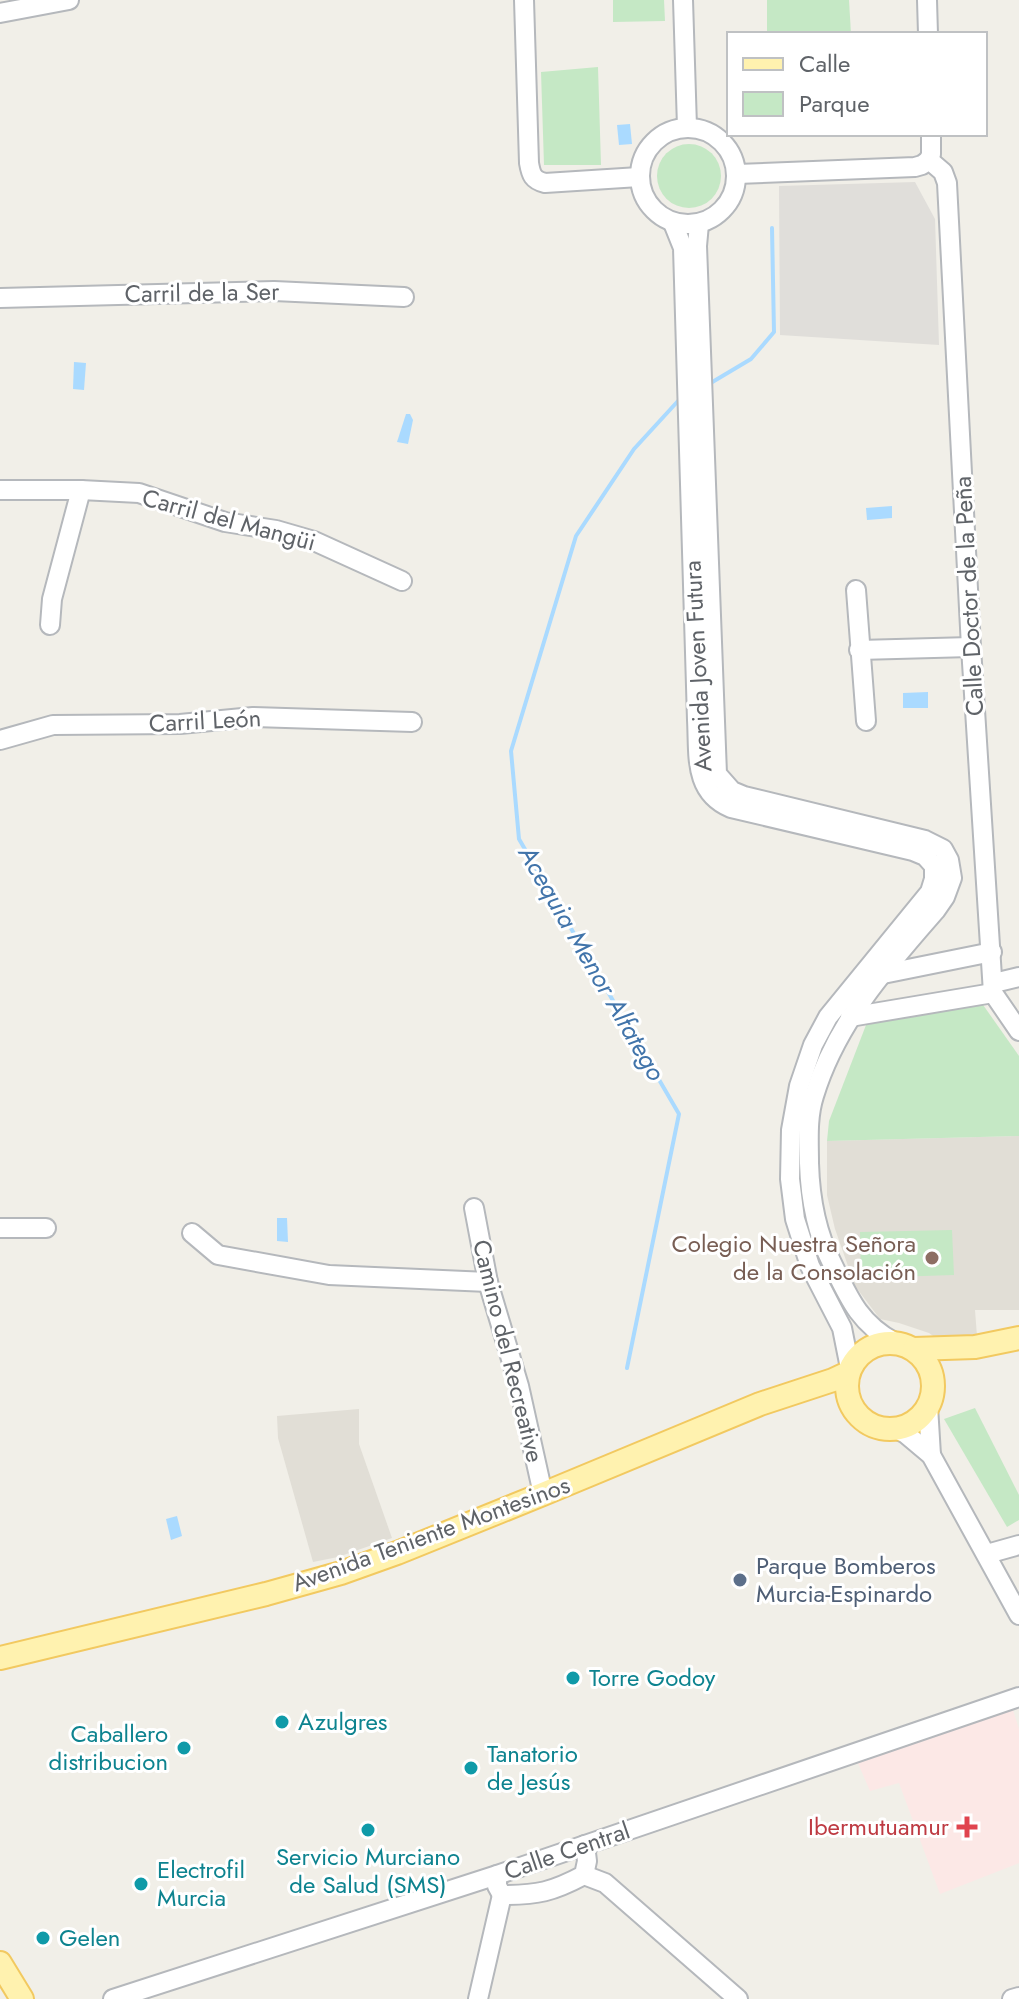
<svg xmlns="http://www.w3.org/2000/svg" width="1019" height="1999" font-family="Jost,sans-serif">
	<style>
		.industrial { fill: #e0deda }
		.education { fill: #e1ded6 }
		.medical { fill: #fce8e6 }
		.green { fill: #c5e8c5 }
		.water { fill: #aadaff }
		.lines { fill: none; stroke-linecap: round; stroke-linejoin: round }
		.stream { stroke: #aadaff; stroke-width: 4 }
		.minor-casing { stroke: #b5b8bc; stroke-width: 22 }
		.major-casing { stroke: #f2c960; stroke-width: 26 }
		.minor { stroke: #fff; stroke-width: 18 }
		.major { stroke: #fff2af; stroke-width: 22 }
		.education-dot { fill: #8d6e63; stroke: #fff; stroke-width: 3 }
		.service-dot { fill: #5c6f8a; stroke: #fff; stroke-width: 3 }
		.culture-dot { fill: #0f9aa8; stroke: #fff; stroke-width: 3 }
		.health-dot { fill: #e0444e; stroke: #fff; stroke-width: 3 }
		.labels { text-anchor: middle; stroke-width: 6; stroke-linejoin: round; paint-order: stroke }
		.street-label { font-size: 24px; fill: #5f6368; stroke: #fff }
		.education-label { font-size: 24px; fill: #785e54; stroke: #fff; text-anchor: end }
		.service-label { font-size: 24px; fill: #4e5e75; stroke: #fff; text-anchor: start }
		.culture-label { font-size: 24px; fill: #0d838f; stroke: #fff; text-anchor: start }
		.health-label { font-size: 24px; fill: #be3a42; stroke: #fff; text-anchor: end }
		.water-label { font-size: 26px; font-style: italic; fill: #4174aa; stroke: #fff }
	</style>
	<rect width="100%" height="100%" fill="#f1efe8"/>
	<polygon class="industrial" points="915,182 935,219 939,345 780,335 779,186"/>
	<g class="education">
		<polygon points="1019,1136 1019,1310 975,1310 977,1336 942,1342 929,1333 899,1323 880,1319 855,1286 835,1229 827,1195 827,1141"/>
		<polygon points="359,1409 359,1444 392,1538 338,1557 313,1562 278,1438 277,1416"/>
	</g>
	<polygon class="medical" points="1012,1707 1019,1729 1019,1863 940,1894 899,1783 870,1791 857,1761"/>
	<g class="green">
		<polygon points="613,0 664,0 665,21 613,22"/>
		<polygon points="767,0 849,0 851,34 767,34"/>
		<polygon points="598,67 601,165 544,165 541,72"/>
		<circle cx="689" cy="176" r="32"/>
		<polygon points="981,1002 1019,1056 1019,1136 827,1141 829,1121 866,1025"/>
		<polygon points="952,1230 954,1275 861,1278 860,1232"/>
		<polygon points="975,1408 1019,1495 1019,1520 1007,1527 944,1419"/>
	</g>
	<g class="water">
		<polygon points="630,124 632,144 619,145 617,125"/>
		<polygon points="74,362 86,363 84,390 73,389"/>
		<polygon points="406,414 410,414 413,420 408,444 397,442"/>
		<polygon points="892,506 892,518 867,520 866,508"/>
		<polygon points="928,692 928,708 903,708 903,693"/>
		<polygon points="277,1218 287,1218 288,1242 277,1241"/>
		<polygon points="177,1516 182,1536 171,1540 166,1519"/>
	</g>
	<g class="lines">
		<g class="stream">
			<polyline points="709,384 751,359 774,332 772,228"/>
			<polyline points="627,1368 679,1114 519,839 511,751 576,536 634,449 678,401"/>
		</g>
		<defs>
			<g id="minor">
				<path d="M524 0 529 163C531 175 533 180 545 183L639 177"/>
				<polyline points="683,0 687,127"/>
				<polyline points="927,0 928,34"/>
				<polyline points="0,13 69,0"/>
				<circle cx="688" cy="176" r="48"/>
				<polyline points="929,160 943,172 947,183 971,647 993,993 1019,1031"/>
				<polyline points="929,160 931,154 931,134"/>
				<polyline points="737,174 915,167 922,165 929,160"/>
				<path d="M673 223 683 248 697 720C699 755 693 792 731 808L913 851 925 856 934 866V879L930 892 828 1017 813 1045 799 1086 791 1130 790 1179 795 1219 810 1266 842 1328 850 1368"/>
				<path d="M699 224 697 246 717 774 732 791 744 796 925 840 943 849 949 860 952 878 945 897 936 910C887 966 836 1023 814 1096 807 1118 809 1141 809 1163 810 1197 816 1232 832 1263 849 1298 859 1323 894 1342"/>
				<polyline points="0,298 274,291 404,297"/>
				<polyline points="0,490 81,490 139,493 225,522 276,530 314,541 402,581"/>
				<polyline points="856,590 866,721"/>
				<polyline points="50,625 52,599 81,490"/>
				<polyline points="859,650 971,647"/>
				<polyline points="0,740 53,725 180,724 253,717 412,722"/>
				<polyline points="883,974 992,952"/>
				<polyline points="994,983 1019,977"/>
				<polyline points="850,1017 993,993"/>
				<polyline points="474,1208 488,1282 519,1386 543,1494"/>
				<polyline points="0,1228 46,1228"/>
				<polyline points="192,1233 218,1255 329,1275 488,1282"/>
				<polyline points="928,1406 931,1455"/>
				<polyline points="896,1429 906,1434 931,1455 1019,1615"/>
				<polyline points="987,1554 1019,1545"/>
				<path d="M497 1875V1886L502 1895C538 1895 552 1892 584 1875L587 1861 585 1845"/>
				<polyline points="584,1875 605,1883 738,1999"/>
				<polyline points="113,1999 497,1875 1019,1697"/>
				<polyline points="478,1999 502,1895"/>
				<polyline points="1012,1999 1019,1997"/>
			</g>
			<g id="major">
				<circle cx="890" cy="1386" r="43"/>
				<polyline points="914,1349 975,1347 1019,1338"/>
				<polyline points="0,1658 266,1594 341,1573 397,1553 543,1494 760,1404 833,1380 848,1373"/>
				<polyline points="0,1963 22,1999"/>
			</g>
		</defs>
		<use href="#minor" class="minor-casing"/>
		<use href="#major" class="major-casing"/>
		<use href="#minor" class="minor"/>
		<use href="#major" class="major"/>
	</g>
	<circle class="education-dot" cx="932" cy="1258" r="8"/>
	<circle class="service-dot" cx="740" cy="1580" r="8"/>
	<g class="culture-dot">
		<circle cx="573" cy="1678" r="8"/>
		<circle cx="282" cy="1722" r="8"/>
		<circle cx="184" cy="1748" r="8"/>
		<circle cx="471" cy="1768" r="8"/>
		<circle cx="368" cy="1830" r="8"/>
		<circle cx="141" cy="1884" r="8"/>
		<circle cx="43" cy="1938" r="8"/>
	</g>
	<path class="health-dot" d="M963 1815h8v8h8v8h-8v8h-8v-8h-8v-8h8z"/>
	<g class="labels">
		<g class="street-label">
			<text transform="translate(202 293) rotate(-1)" y="8">Carril de la Ser</text>
			<text transform="translate(229 520) rotate(15)" y="8">Carril del Mangüi</text>
			<text transform="translate(969 596) rotate(-93)" y="8">Calle Doctor de la Peña</text>
			<text transform="translate(698 666) rotate(-93)" y="8">Avenida Joven Futura</text>
			<text transform="translate(205 721) rotate(-3)" y="8">Carril León</text>
			<text transform="translate(508 1351) rotate(76)" y="8">Camino del Recreative</text>
			<text transform="translate(431 1534) rotate(-20)" y="8">Avenida Teniente Montesinos</text>
			<text transform="translate(567 1851) rotate(-19)" y="8">Calle Central</text>
		</g>
		<g class="education-label">
			<text x="916" y="1252">Colegio Nuestra Señora<tspan x="916" dy="28">de la Consolación</tspan></text>
		</g>
		<g class="service-label">
			<text x="756" y="1574">Parque Bomberos<tspan x="756" dy="28">Murcia-Espinardo</tspan></text>
		</g>
		<g class="culture-label">
			<text x="589" y="1686">Torre Godoy</text>
			<text x="298" y="1730">Azulgres</text>
			<text x="168" y="1742" text-anchor="end">Caballero<tspan x="168" dy="28">distribucion</tspan></text>
			<text x="487" y="1762">Tanatorio<tspan x="487" dy="28">de Jesús</tspan></text>
			<text x="368" y="1865" text-anchor="middle">Servicio Murciano<tspan x="368" dy="28">de Salud (SMS)</tspan></text>
			<text x="157" y="1878">Electrofil<tspan x="157" dy="28">Murcia</tspan></text>
			<text x="59" y="1946">Gelen</text>
		</g>
		<g class="health-label">
			<text x="949" y="1835">Ibermutuamur</text>
		</g>
		<g class="water-label">
			<text transform="translate(592 963) rotate(60)" y="9">Acequia Menor Alfatego</text>
		</g>
	</g>
	<rect x="727" y="32" width="260" height="104" fill="#ffffff" stroke="#bfc1c3" stroke-width="2"/>
	<rect x="743" y="58" width="40" height="12" fill="#fff2af" stroke="#bfc1c3" stroke-width="2"/>
	<text x="799" y="72" font-size="24" fill="#5f6368">Calle</text>
	<rect x="743" y="92" width="40" height="24" fill="#c5e8c5" stroke="#bfc1c3" stroke-width="2"/>
	<text x="799" y="112" font-size="24" fill="#5f6368">Parque</text>
</svg>
